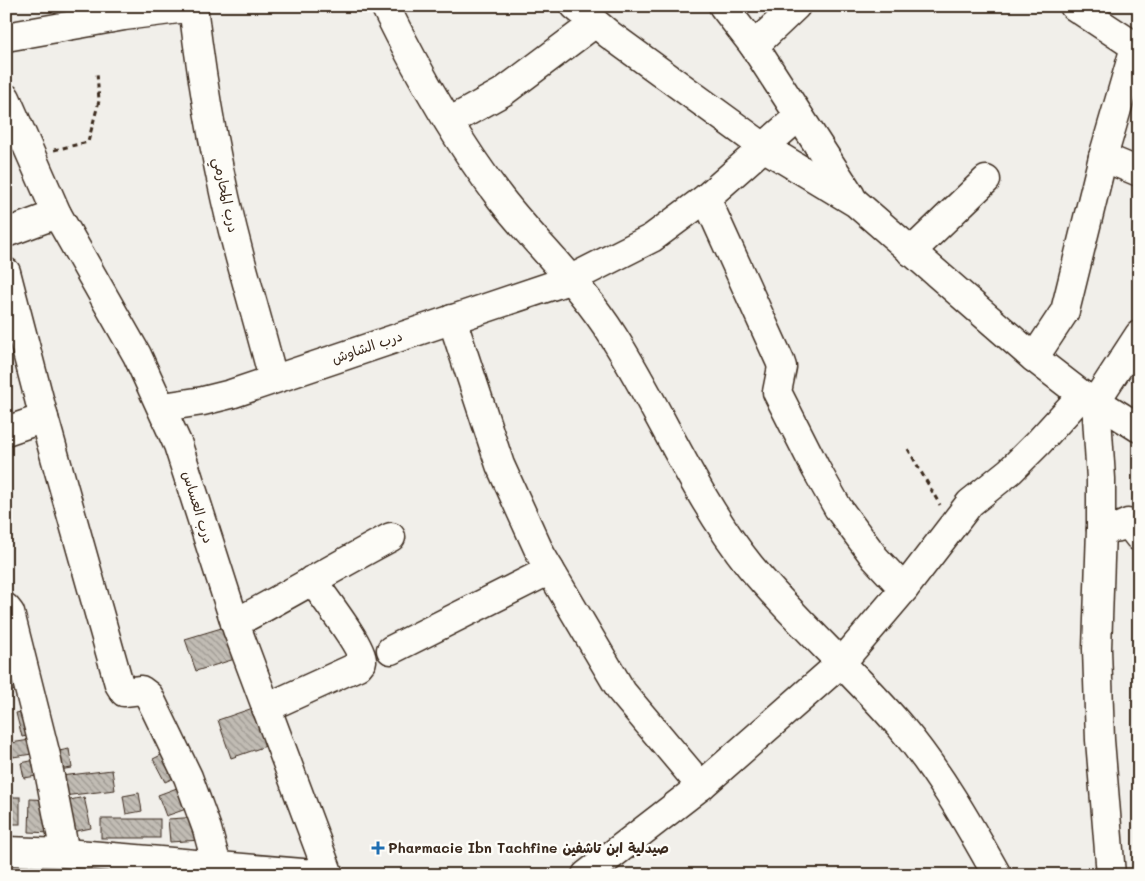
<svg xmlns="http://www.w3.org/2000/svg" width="1145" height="881" font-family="Mali,'Playpen Sans Arabic',sans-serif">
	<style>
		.building { fill: url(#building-back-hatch); stroke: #3b2a1e }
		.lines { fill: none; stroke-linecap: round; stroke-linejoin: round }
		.minor-casing { stroke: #3b2a1e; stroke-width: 31 }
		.path { stroke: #3b2a1e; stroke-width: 3; stroke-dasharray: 5 4; stroke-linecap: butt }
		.minor { stroke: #fdfcf7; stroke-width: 28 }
		.poi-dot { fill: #1f6fb2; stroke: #fdfcf7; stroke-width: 2 }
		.labels { text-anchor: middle; stroke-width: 5; stroke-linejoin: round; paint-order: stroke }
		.street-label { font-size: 14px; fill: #3b2a1e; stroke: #fdfcf7 }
		.poi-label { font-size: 14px; font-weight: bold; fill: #3b2a1e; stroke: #fdfcf7; text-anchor: start }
	</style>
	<defs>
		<pattern id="building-back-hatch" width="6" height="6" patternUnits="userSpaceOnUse" patternTransform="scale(1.25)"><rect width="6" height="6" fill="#c1bcb4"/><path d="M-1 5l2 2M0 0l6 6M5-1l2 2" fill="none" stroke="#9e9992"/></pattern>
	</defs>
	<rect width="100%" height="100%" fill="#f1efea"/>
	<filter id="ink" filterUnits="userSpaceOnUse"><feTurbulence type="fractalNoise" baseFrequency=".02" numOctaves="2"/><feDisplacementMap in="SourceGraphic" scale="10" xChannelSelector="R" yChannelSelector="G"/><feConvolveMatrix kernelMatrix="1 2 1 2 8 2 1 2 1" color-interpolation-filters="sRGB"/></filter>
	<g filter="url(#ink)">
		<g class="building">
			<polygon points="228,626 238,658 196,671 185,639"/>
			<polygon points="9,664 16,690 6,692 6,665"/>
			<polygon points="253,708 266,746 231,758 218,720"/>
			<polygon points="30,710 36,734 22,737 16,713"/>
			<polygon points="36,739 38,753 13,757 11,743"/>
			<polygon points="69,749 72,768 52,771 49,753"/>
			<polygon points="169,751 180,775 165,782 153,759"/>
			<polygon points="40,759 43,775 24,778 21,763"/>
			<polygon points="112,770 115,790 63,796 61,776"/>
			<polygon points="185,785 192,807 166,816 158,795"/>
			<polygon points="139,793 142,811 126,814 123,796"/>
			<rect x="6" y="797" width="14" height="27"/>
			<polygon points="84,797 91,828 67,833 61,802"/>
			<polygon points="30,799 52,800 51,833 29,832"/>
			<polygon points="199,817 201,840 170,842 168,819"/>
			<rect x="101" y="819" width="59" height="19"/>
			<polygon points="6,863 27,865 26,875 6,875"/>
			<polygon points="27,865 72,866 72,875 26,875"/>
		</g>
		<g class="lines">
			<defs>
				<g id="minor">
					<path d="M193 6C203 91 218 176 240 258 251 298 263 339 273 379"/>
					<path d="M385 6C418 73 455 139 501 199 537 245 582 286 613 336 661 411 694 496 750 566 797 623 853 671 901 727 939 772 968 823 997 875"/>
					<polyline points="575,6 610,35 765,148 856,203 1034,358 1082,395 1096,401 1139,428"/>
					<polyline points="723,6 754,46 851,196"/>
					<polyline points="1074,6 1139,49"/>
					<polyline points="6,37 124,16 194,7"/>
					<polyline points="754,46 796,6"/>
					<polyline points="6,98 57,214 137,355 178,445 237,629 329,875"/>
					<polyline points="449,122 503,92 595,23"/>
					<polyline points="1103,157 1139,172"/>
					<polyline points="706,198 780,361 782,367 777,392 816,469 838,508 875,558 904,589"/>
					<polyline points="6,233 57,214"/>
					<polyline points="911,252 986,180"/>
					<polyline points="6,272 44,418 119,684 124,692 141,690 149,696 188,777 207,829 217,866"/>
					<polyline points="452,319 500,465 541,555 622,692 701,786"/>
					<polyline points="1034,358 1065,311 1103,157 1135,47"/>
					<polyline points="163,407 203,401 231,394 569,280 652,238 706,198 799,116"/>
					<polyline points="6,431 44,418"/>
					<polyline points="1101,529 1119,527 1128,523 1139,537"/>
					<polyline points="6,608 10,613 46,756 65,853"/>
					<path d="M235 623C287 596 338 565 391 537"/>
					<polyline points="391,650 550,570"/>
					<path d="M266 708 358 666 362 661C363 647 322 595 312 580"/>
					<polyline points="6,851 65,853 326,875"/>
					<polyline points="586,875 701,786 842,662 904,589 970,503 1010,471 1039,442 1082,395"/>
					<polyline points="1111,875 1100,740 1097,649 1101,529 1101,479 1096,401 1139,335"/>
				</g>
			</defs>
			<use href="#minor" class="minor-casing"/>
			<g class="path">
				<polyline points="54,150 88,142 99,101 97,72"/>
				<polyline points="908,449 940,505"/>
			</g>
			<use href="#minor" class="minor"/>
		</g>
	</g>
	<path class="poi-dot" d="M375.5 840.5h5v5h5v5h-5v5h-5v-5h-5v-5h5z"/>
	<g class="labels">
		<g class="street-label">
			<text transform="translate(226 195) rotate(78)" y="5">درب المحارمي</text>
			<text transform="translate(367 347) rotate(-19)" y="5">درب الشاوش</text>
			<text transform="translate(198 507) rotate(73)" y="5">درب العساس</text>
		</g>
		<g class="poi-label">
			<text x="388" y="853">Pharmacie Ibn Tachfine صيدلية ابن تاشفين</text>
		</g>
	</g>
	<rect width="1145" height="881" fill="none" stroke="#fdfcf7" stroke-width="25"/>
	<rect x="12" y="12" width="1120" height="856" fill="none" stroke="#3b2a1e" stroke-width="2" filter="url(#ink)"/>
</svg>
